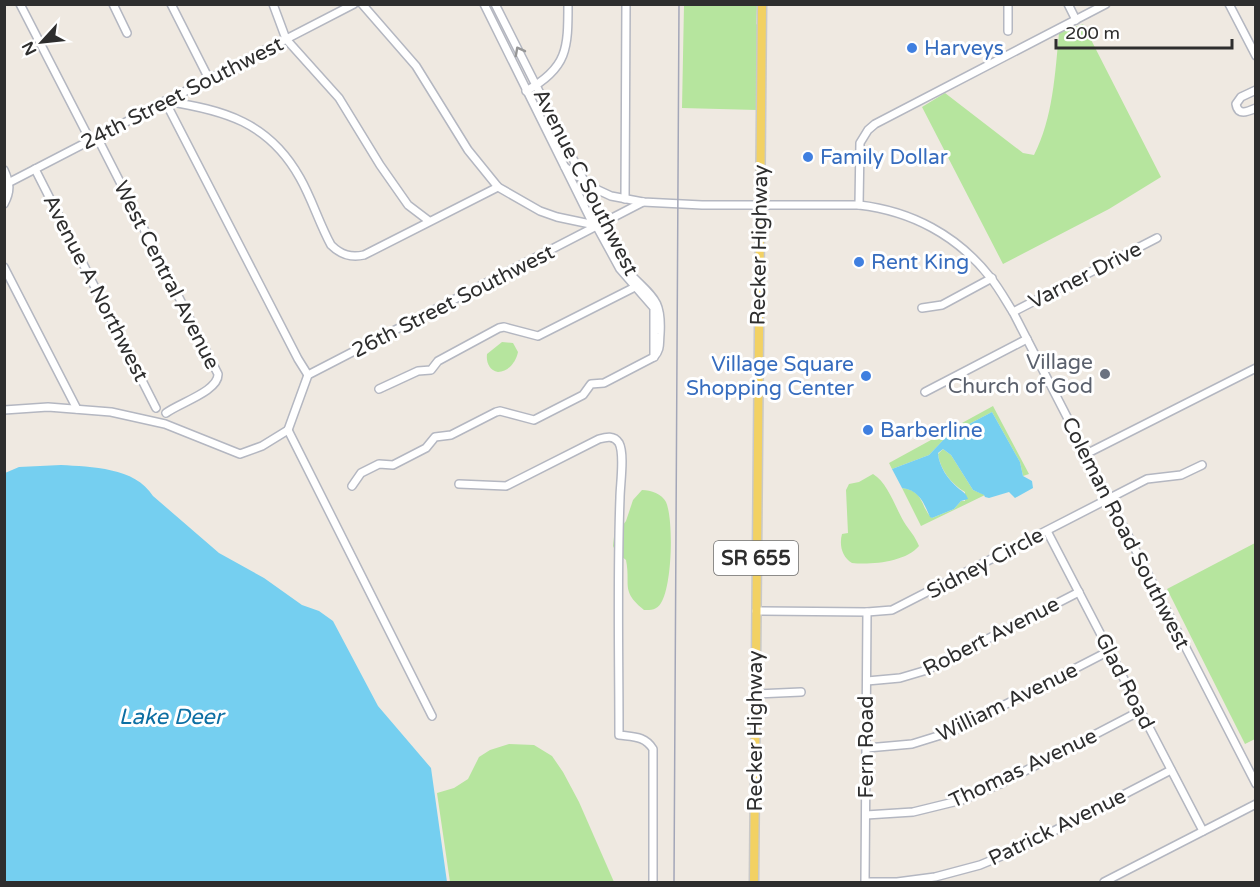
<svg xmlns="http://www.w3.org/2000/svg" width="1260" height="887" font-family="'Varela Round',sans-serif">
	<style>
		.green { fill: #b6e59e }
		.water { fill: #75cff0 }
		.lines { fill: none; stroke-linecap: round; stroke-linejoin: round }
		.minor-casing { stroke: #b4b7c1; stroke-width: 10 }
		.major-casing { stroke: #c9c9c9; stroke-width: 11 }
		.minor { stroke: #fff; stroke-width: 7 }
		.major { stroke: #f2d163; stroke-width: 8 }
		.rail { stroke: #a3a6b8; stroke-width: 1.5 }
		.oneway { stroke: #969696 }
		.shop-dot { fill: #3f7fe0; stroke: #fff; stroke-width: 2 }
		.worship-dot { fill: #6b7280; stroke: #fff; stroke-width: 2 }
		.labels { text-anchor: middle; stroke-width: 6; stroke-linejoin: round; paint-order: stroke }
		.shield { fill: #fff; stroke: #6d6d6d; stroke-width: 1.5 }
		.shield-label { font-size: 20px; font-weight: bold; fill: #2e2e2e }
		.shop-label { font-size: 21px; fill: #366cbe; stroke: #fff; text-anchor: start }
		.street-label { font-size: 21px; fill: #2e2e2e; stroke: #fff }
		.worship-label { font-size: 21px; fill: #5b616d; stroke: #fff; text-anchor: end }
		.water-label { font-size: 22px; font-style: italic; fill: #0d6fa3; stroke: #fff }
	</style>
	<rect width="100%" height="100%" fill="#efe9e1"/>
	<g class="green">
		<polygon points="684,5 757,5 756,24 758,25 757,110 682,108"/>
		<path d="M1083 24 1161 177 1109 209 1003 264 922 107 945 93 1023 153 1034 155C1053 118 1055 74 1059 33Z"/>
		<path d="M502 342 513 343 518 352C516 362 508 372 498 372 489 370 486 362 487 354Z"/>
		<polygon points="993,406 1029,474 1023,476 1020,462 992,412 948,435 929,455 892,469 889,463"/>
		<path d="M943 449 951 455 973 490 985 495 921 526 902 488C925 491 920 507 932 518L954 509 961 501H965V492C951 484 940 469 938 454Z"/>
		<path d="M873 474C888 483 895 507 904 522 909 530 915 536 919 546 906 562 871 565 852 563 842 557 839 545 842 534L848 533 846 490 849 484 859 482Z"/>
		<path d="M642 490C651 490 662 494 666 502 674 521 672 586 661 603 657 610 651 610 644 610 620 591 631 585 626 560L616 552 613 546 614 537 626 521 633 500Z"/>
		<polygon points="1255,543 1255,739 1245,744 1167,589"/>
		<polygon points="509,744 534,745 552,756 563,772 579,802 614,882 450,882 437,793 454,788 468,779 479,757 490,750"/>
	</g>
	<g class="water">
		<path d="M992 412 1020 462 1023 476 1032 481 1033 488 1015 498 1009 492 989 498 985 497 984 495 973 490 951 455 943 449 938 453C939 467 948 479 958 488 963 492 966 493 968 499L961 501 954 509 932 518 930 517C924 503 919 490 902 488L892 469 929 455 948 435Z"/>
		<path d="M61 465C91 467 135 467 153 496L219 553 264 578 302 605 319 611 333 621 378 706 431 768 447 882H5V473L19 467Z"/>
	</g>
	<g class="lines">
		<defs>
			<g id="minor">
				<polyline points="20,4 90,140"/>
				<polyline points="113,4 127,33"/>
				<polyline points="171,4 209,79"/>
				<polyline points="273,4 286,39 339,98 380,165 408,205 429,221"/>
				<polyline points="362,4 416,66 468,150 498,187 540,211 557,217 595,225"/>
				<polyline points="484,4 590,218 596,225 620,269 654,308 654,357"/>
				<polyline points="1068,4 1076,20"/>
				<polyline points="1229,4 1256,56"/>
				<polyline points="1008,31 1008,4"/>
				<path d="M1256 90 1241 97 1236 104C1238 116 1247 112 1256 108"/>
				<path d="M526 91C568 68 568 48 568 4"/>
				<path d="M165 101C224 110 269 122 300 178 312 199 319 223 331 245 341 255 351 258 364 255L498 187"/>
				<polyline points="165,101 298,359 308,375"/>
				<path d="M97 137 218 374C219 391 179 403 166 413"/>
				<path d="M565 167 598 190 611 196 643 202 702 205H859C911 211 957 235 990 277 999 288 1006 301 1013 312L1256 784"/>
				<polyline points="35,169 156,408"/>
				<path d="M4 170C10 183 11 191 4 204"/>
				<polyline points="10,182 354,4"/>
				<polyline points="625,199 626,4"/>
				<polyline points="859,205 860,143 868,130 875,124 1106,4"/>
				<polyline points="4,267 77,409"/>
				<polyline points="922,308 942,305 992,278"/>
				<polyline points="1013,312 1157,238"/>
				<polyline points="379,389 418,371 431,370 438,361 499,328 504,327 538,336 637,286"/>
				<polyline points="925,392 1027,339"/>
				<polyline points="4,410 48,407 111,412 165,424 240,454 262,446 288,430"/>
				<polyline points="288,430 308,375 643,202"/>
				<polyline points="288,430 432,716"/>
				<polyline points="1086,454 1256,368"/>
				<path d="M459 484 506 486 599 439C606 437 614 435 619 443 625 454 620 485 620 498 617 577 619 656 619 735 634 737 645 736 653 749V882"/>
				<path d="M352 486 361 473 379 464 393 465 426 448 435 437 451 435 496 412 500 411 534 420 583 395 591 384 604 383 654 357C661 349 659 344 660 334 662 301 654 298 632 276L495 4"/>
				<polyline points="1047,531 1203,831"/>
				<polyline points="756,611 867,612 892,610 1147,479 1181,475 1202,465"/>
				<polyline points="867,681 900,678 927,670 1079,592"/>
				<polyline points="756,694 801,692"/>
				<polyline points="867,748 912,744 954,731 1109,651"/>
				<polyline points="866,815 913,812 962,800 1000,784 1140,711"/>
				<polyline points="865,882 867,612"/>
				<polyline points="868,882 897,882 935,877 980,865 1023,847 1171,770"/>
				<polyline points="1104,882 1256,804"/>
			</g>
			<polyline id="major" points="754,882 762,4"/>
		</defs>
		<use href="#minor" class="minor-casing"/>
		<use href="#major" class="major-casing"/>
		<use href="#minor" class="minor"/>
		<use href="#major" class="major"/>
		<polyline class="rail" points="674,882 679,4"/>
	</g>
	<defs><path id="oneway-chevron" d="M-2-3.5L2.5 0L-2 3.5" fill="none" stroke-width="1.6" stroke-linecap="round" stroke-linejoin="round" transform="scale(1.5)"/></defs>
	<use class="oneway" href="#oneway-chevron" transform="translate(519 51) rotate(-118)"/>
	<g class="shop-dot">
		<circle cx="912" cy="48" r="6"/>
		<circle cx="808" cy="157" r="6"/>
		<circle cx="859" cy="262" r="6"/>
		<circle cx="866" cy="376" r="6"/>
		<circle cx="868" cy="430" r="6"/>
	</g>
	<circle class="worship-dot" cx="1105" cy="374" r="6"/>
	<g class="labels">
		<rect class="shield" x="714" y="541" width="84" height="34" rx="4.5"/>
		<g class="shield-label">
			<text x="756" y="565">SR 655</text>
		</g>
		<g class="shop-label">
			<text x="924" y="55">Harveys</text>
			<text x="820" y="164">Family Dollar</text>
			<text x="871" y="269">Rent King</text>
			<text x="854" y="371" text-anchor="end">Village Square<tspan x="854" dy="24">Shopping Center</tspan></text>
			<text x="880" y="437">Barberline</text>
		</g>
		<g class="street-label">
			<text transform="translate(182 93) rotate(-27)" y="7">24th Street Southwest</text>
			<text transform="translate(586 182) rotate(63)" y="7">Avenue C Southwest</text>
			<text transform="translate(759 245) rotate(-89)" y="7">Recker Highway</text>
			<text transform="translate(167 275) rotate(63)" y="7">West Central Avenue</text>
			<text transform="translate(1085 275) rotate(-27)" y="7">Varner Drive</text>
			<text transform="translate(96 288) rotate(63)" y="7">Avenue A Northwest</text>
			<text transform="translate(453 301) rotate(-27)" y="7">26th Street Southwest</text>
			<text transform="translate(1126 533) rotate(63)" y="7">Coleman Road Southwest</text>
			<text transform="translate(985 563) rotate(-28)" y="7">Sidney Circle</text>
			<text transform="translate(991 636) rotate(-27)" y="7">Robert Avenue</text>
			<text transform="translate(1125 681) rotate(63)" y="7">Glad Road</text>
			<text transform="translate(1007 702) rotate(-26)" y="7">William Avenue</text>
			<text transform="translate(755 731) rotate(-90)" y="7">Recker Highway</text>
			<text transform="translate(866 747) rotate(-90)" y="7">Fern Road</text>
			<text transform="translate(1023 768) rotate(-25)" y="7">Thomas Avenue</text>
			<text transform="translate(1057 827) rotate(-26)" y="7">Patrick Avenue</text>
		</g>
		<g class="worship-label">
			<text x="1093" y="369">Village<tspan x="1093" dy="24">Church of God</tspan></text>
		</g>
		<g class="water-label">
			<text x="171" y="724">Lake Deer</text>
		</g>
	</g>
	<rect width="1260" height="887" fill="none" stroke="#2e2e2e" stroke-width="12"/>
	<g transform="translate(42 42) rotate(243)" stroke="#ffffff" stroke-width="4.5" paint-order="stroke">
	<path d="M0-4.5L10 22L0 15L-10 22Z" fill="#2e2e2e"/>
	<text y="-9" font-size="16" font-weight="bold" text-anchor="middle" fill="#2e2e2e">N</text>
	</g>
	<path d="M1056 39v9h176v-9" fill="none" stroke="#2e2e2e" stroke-width="3"/>
	<text x="1065" y="39" font-size="18" fill="#2e2e2e" stroke="#ffffff" stroke-width="4.5" paint-order="stroke">200 m</text>
</svg>
